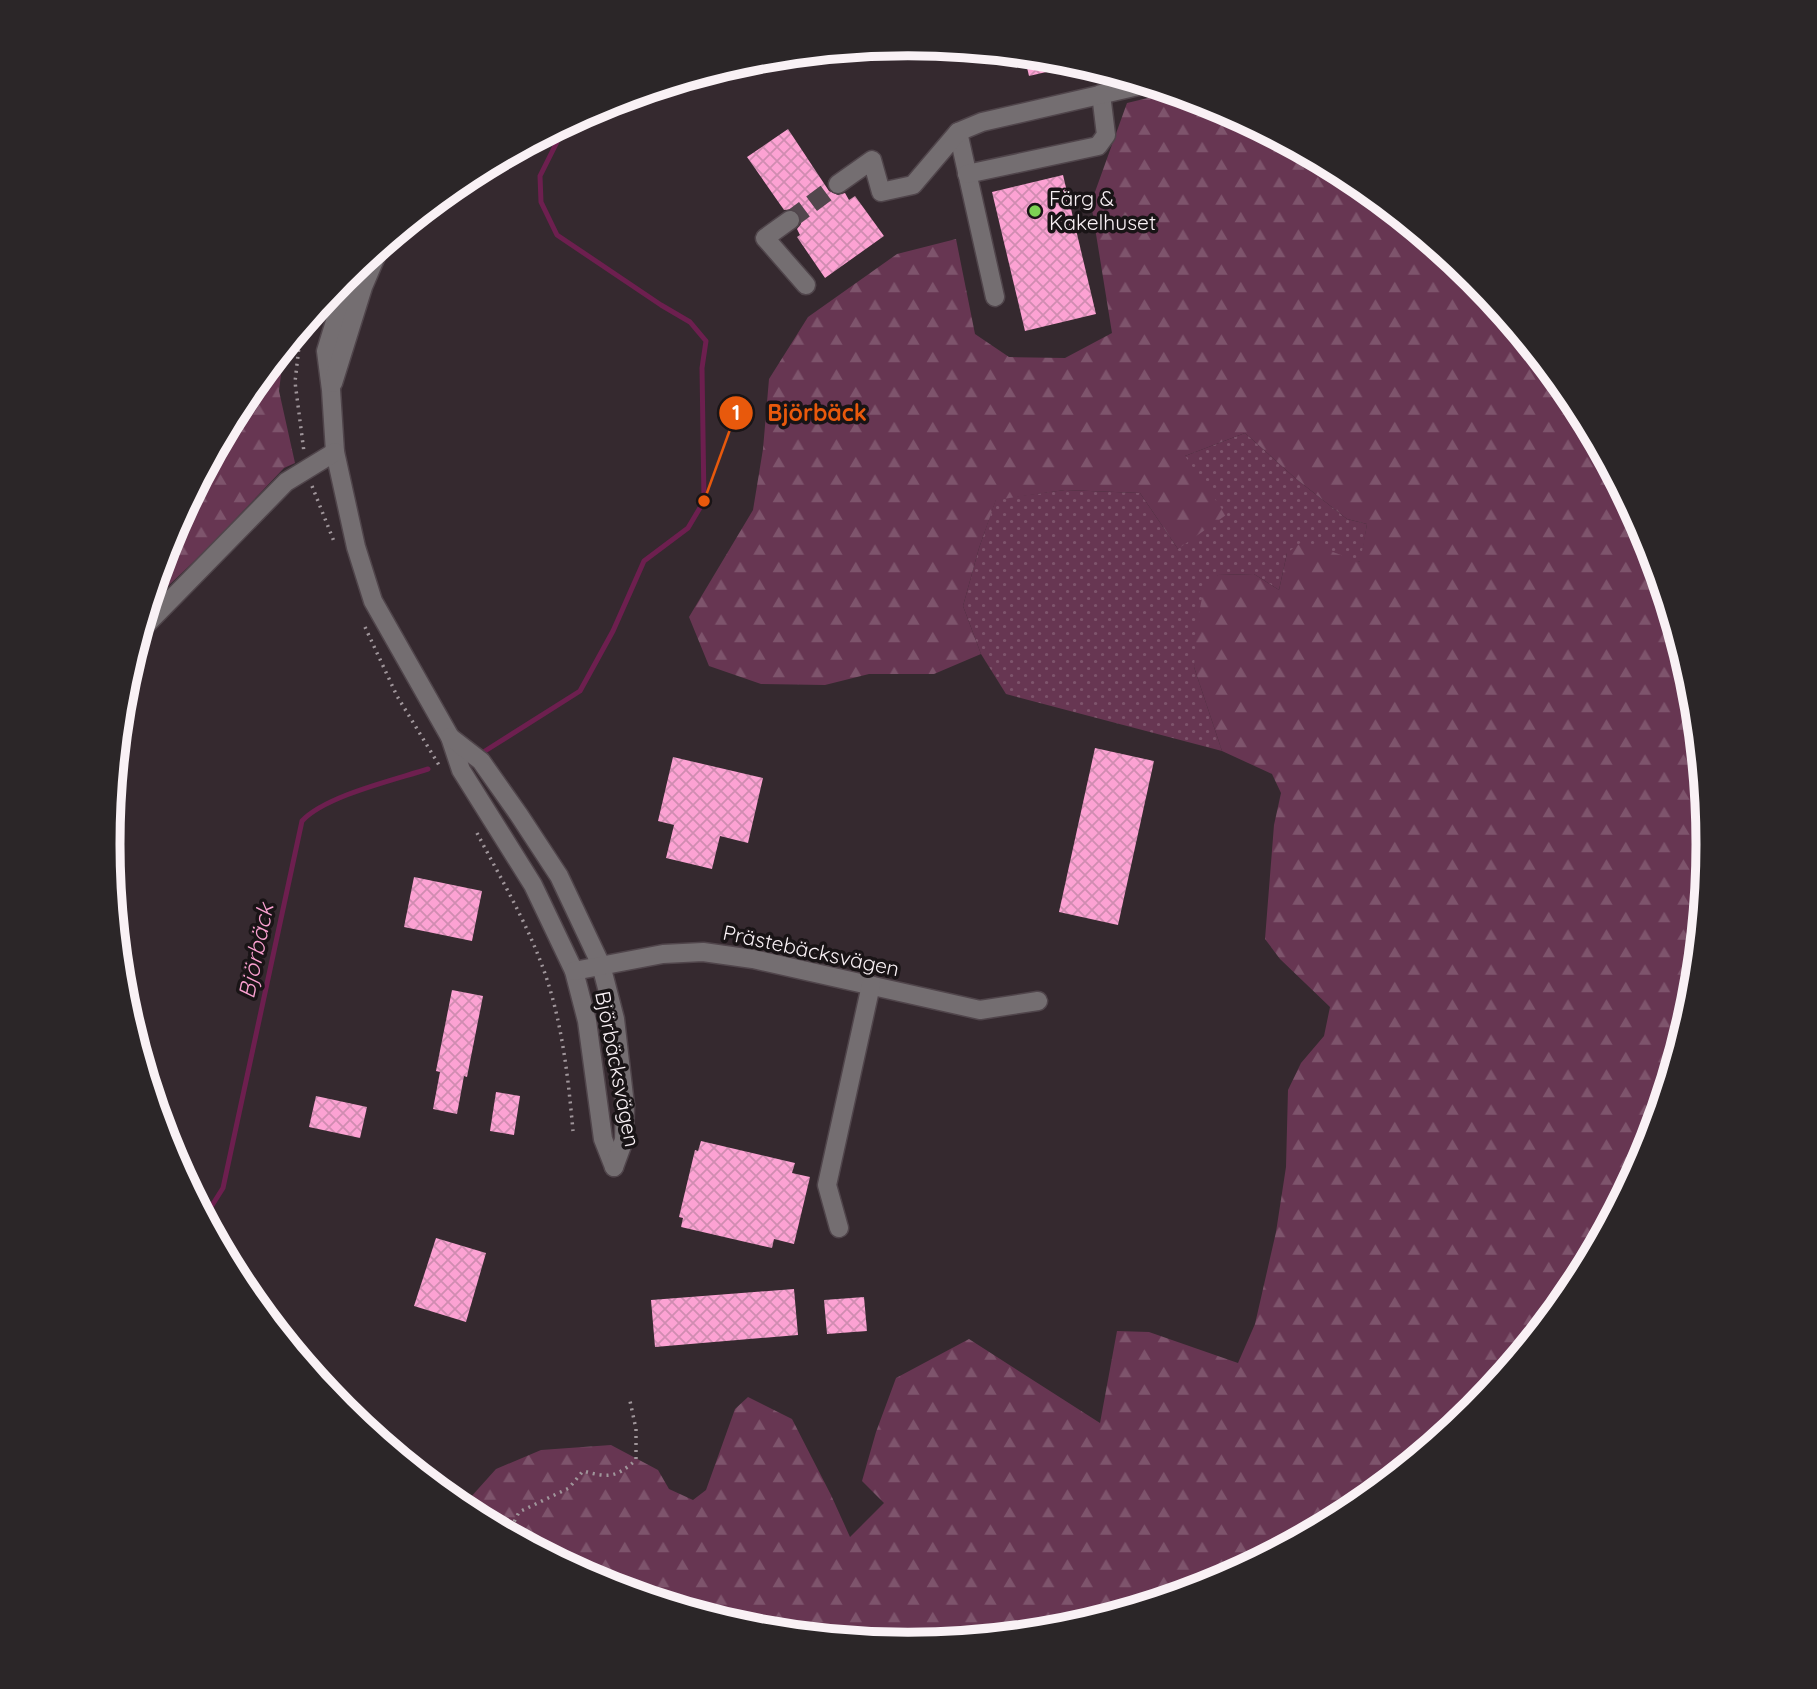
<svg xmlns="http://www.w3.org/2000/svg" width="1817" height="1689" font-family="Quicksand,sans-serif">
	<style>
		.grass { fill: url(#grass-dots) }
		.forest { fill: url(#forest-firs) }
		.lines { fill: none; stroke-linecap: round; stroke-linejoin: round }
		.stream { stroke: #6d1f4f; stroke-width: 5 }
		.building { fill: url(#building-cross-hatch) }
		.minor-tunnel { stroke: #52474d; stroke-width: 18; stroke-dasharray: 18 9; stroke-linecap: butt }
		.minor-casing { stroke: #50454b; stroke-width: 21 }
		.path { stroke: #a0969b; stroke-width: 3.5; stroke-dasharray: 2 5; stroke-linecap: butt }
		.minor { stroke: #746e71; stroke-width: 18 }
		.poi-dot { fill: #7dd154; stroke: #191416; stroke-width: 2.5 }
		.labels { text-anchor: middle; stroke-width: 7; stroke-linejoin: round; paint-order: stroke }
		.poi-label { font-size: 21px; fill: #f9f1f5; stroke: #191416; text-anchor: start }
		.street-label { font-size: 21px; fill: #f9f1f5; stroke: #191416 }
		.water-label { font-size: 23px; font-style: italic; fill: #fba1d1; stroke: #191416 }
		.rim { fill: none; stroke: #f9f1f5; stroke-width: 9 }
		.leader { fill: none; stroke: #e8590c; stroke-width: 2.5 }
		.callout-dot { fill: #e8590c; stroke: #191416; stroke-width: 2.5 }
		.mark-label { font-size: 21px; text-anchor: middle; font-weight: bold; fill: #fff }
		.callout-label { font-size: 23px; text-anchor: middle; font-weight: bold; fill: #e8590c; stroke: #191416; stroke-width: 7; stroke-linejoin: round; paint-order: stroke }
	</style>
	<defs>
		<pattern id="grass-dots" width="8" height="8" patternUnits="userSpaceOnUse" patternTransform="scale(1.75)"><rect width="8" height="8" fill="#673652"/><path d="M2 2h.1M6 6h.1" fill="none" stroke="#7e546c" stroke-width="1.8" stroke-linecap="round"/></pattern>
		<pattern id="forest-firs" width="22" height="20" patternUnits="userSpaceOnUse" patternTransform="scale(1.75)"><rect width="22" height="20" fill="#673652"/><path d="M5 1l3.5 6h-7zM16 11l3.5 6h-7z" fill="#7e546c"/></pattern>
		<pattern id="building-cross-hatch" width="8" height="8" patternUnits="userSpaceOnUse" patternTransform="scale(1.75)"><rect width="8" height="8" fill="#fca2d3"/><path d="M0 0l8 8M0 8l8-8" fill="none" stroke="#d08cb1"/></pattern>
	</defs>
	<rect width="100%" height="100%" fill="#35292f"/>
	<polygon class="grass" points="1245,433 1295,478 1347,519 1367,524 1361,562 1287,553 1279,590 1254,574 1218,575 1194,667 1222,751 1006,694 981,654 963,606 979,548 996,499 1065,490 1140,493 1178,549 1185,456"/>
	<g class="forest">
		<polygon points="1173,92 1215,105 1354,179 1475,279 1575,400 1648,538 1694,689 1709,845 1694,1001 1648,1151 1574,1290 1474,1411 1353,1511 1215,1584 1064,1630 908,1645 752,1630 602,1584 461,1508 496,1469 541,1450 611,1445 658,1470 669,1489 693,1500 706,1490 735,1409 748,1397 792,1419 831,1495 850,1537 884,1503 862,1481 876,1432 896,1378 969,1339 1100,1423 1117,1331 1149,1332 1238,1363 1255,1324 1276,1232 1286,1167 1288,1090 1301,1063 1324,1036 1330,1007 1280,959 1265,939 1274,825 1281,793 1272,774 1222,751 1194,667 1198,618 1204,588 1218,575 1254,574 1279,590 1287,553 1303,541 1360,562 1367,524 1347,519 1295,478 1245,433 1185,456 1226,515 1178,549 1140,493 1065,490 996,500 979,548 963,606 981,654 934,674 869,674 825,685 761,684 709,666 689,617 753,510 763,449 769,379 808,317 897,254 956,239 975,334 1009,357 1065,358 1112,333 1091,203 1127,103"/>
		<polygon points="284,350 279,391 295,463 284,468 206,550 148,605 169,538 243,399"/>
	</g>
	<g class="lines">
		<g class="stream">
			<polyline points="732,65 834,55 843,50"/>
			<polyline points="485,751 580,691 613,631 644,561 688,528 704,501 702,368 706,341 690,322 661,305 557,235 541,202 540,176 561,134 580,116"/>
			<path d="M204 1218 223 1188 302 821C325 796 394 780 428 769"/>
		</g>
	</g>
	<g class="building">
		<polygon points="1024,55 1065,59 1081,64 1029,76"/>
		<polygon points="788,129 829,191 838,195 845,193 849,200 855,196 884,236 825,278 797,237 800,235 797,229 801,224 800,214 794,209 784,210 747,157"/>
		<polygon points="1063,175 1096,314 1025,331 992,192"/>
		<polygon points="1095,748 1154,761 1118,925 1059,912"/>
		<polygon points="673,757 763,778 748,843 720,836 712,869 666,858 674,825 658,821"/>
		<polygon points="414,877 482,891 472,941 404,927"/>
		<polygon points="452,990 483,996 467,1077 464,1076 457,1114 433,1109 440,1072 436,1071"/>
		<polygon points="496,1092 520,1096 514,1135 490,1131"/>
		<polygon points="316,1096 367,1107 360,1138 309,1127"/>
		<polygon points="701,1141 795,1163 792,1173 810,1177 794,1244 774,1239 772,1248 681,1227 683,1218 679,1217 695,1150 698,1151"/>
		<polygon points="436,1238 486,1253 466,1322 414,1306"/>
		<polygon points="794,1289 798,1335 655,1347 651,1300"/>
		<polygon points="864,1297 867,1331 827,1334 824,1300"/>
	</g>
	<g class="lines">
		<polyline class="minor-tunnel" points="790,220 838,184"/>
		<defs>
			<g id="minor">
				<polyline points="958,132 995,297"/>
				<polyline points="967,174 1098,146 1106,135 1101,94"/>
				<polyline points="838,184 872,160 881,192 913,185 958,132 982,122 1147,84"/>
				<polyline points="790,220 765,238 806,285"/>
				<polyline points="350,272 326,351 331,390 335,452 356,547 373,601 450,737 461,770 533,885 574,971 587,1021 603,1139 614,1167"/>
				<polyline points="333,383 363,287 380,247"/>
				<polyline points="141,630 286,482 335,452"/>
				<polyline points="450,737 481,761 519,815 559,876 601,965 615,1019 625,1105 624,1140 614,1167"/>
				<polyline points="574,971 663,954 703,952 753,959 980,1010 1038,1001"/>
				<polyline points="839,1228 827,1185 871,985"/>
			</g>
		</defs>
		<use href="#minor" class="minor-casing"/>
		<g class="path">
			<polyline points="409,223 415,227 448,191"/>
			<polyline points="301,329 295,382 304,452"/>
			<polyline points="312,486 335,544"/>
			<polyline points="365,627 397,696 439,765"/>
			<path d="M477 833C500 877 526 921 543 968 562 1020 568 1076 573 1131"/>
			<path d="M508 1534 519 1512 569 1488 583 1471C609 1478 615 1478 636 1460V1429L630 1401"/>
		</g>
		<use href="#minor" class="minor"/>
	</g>
	<circle class="poi-dot" cx="1035" cy="211" r="7"/>
	<g class="labels">
		<g class="poi-label">
			<text x="1049" y="206">Färg &amp;<tspan x="1049" dy="24">Kakelhuset</tspan></text>
		</g>
		<g class="street-label">
			<text transform="translate(811 951) rotate(12)" y="7">Prästebäcksvägen</text>
			<text transform="translate(617 1069) rotate(79)" y="7">Björbäcksvägen</text>
		</g>
		<g class="water-label">
			<text transform="translate(256 951) rotate(-78)" y="8">Björbäck</text>
		</g>
	</g>
	<path d="M0 0H1817V1689H0ZM120 844a788 788 0 1 1 1576 0a788 788 0 1 1-1576 0Z" fill="#2b2628" fill-rule="evenodd"/>
	<path class="rim" d="M120 844a788 788 0 1 1 1576 0a788 788 0 1 1-1576 0Z"/>
	<path class="leader" d="M704 501L736 413"/>
	<g class="callout-dot">
		<circle cx="704" cy="501" r="7"/>
		<circle cx="736" cy="413" r="18"/>
	</g>
	<g class="mark-label">
		<text x="736" y="420">1</text>
	</g>
	<g class="callout-label">
		<text x="817" y="421">Björbäck</text>
	</g>
</svg>
